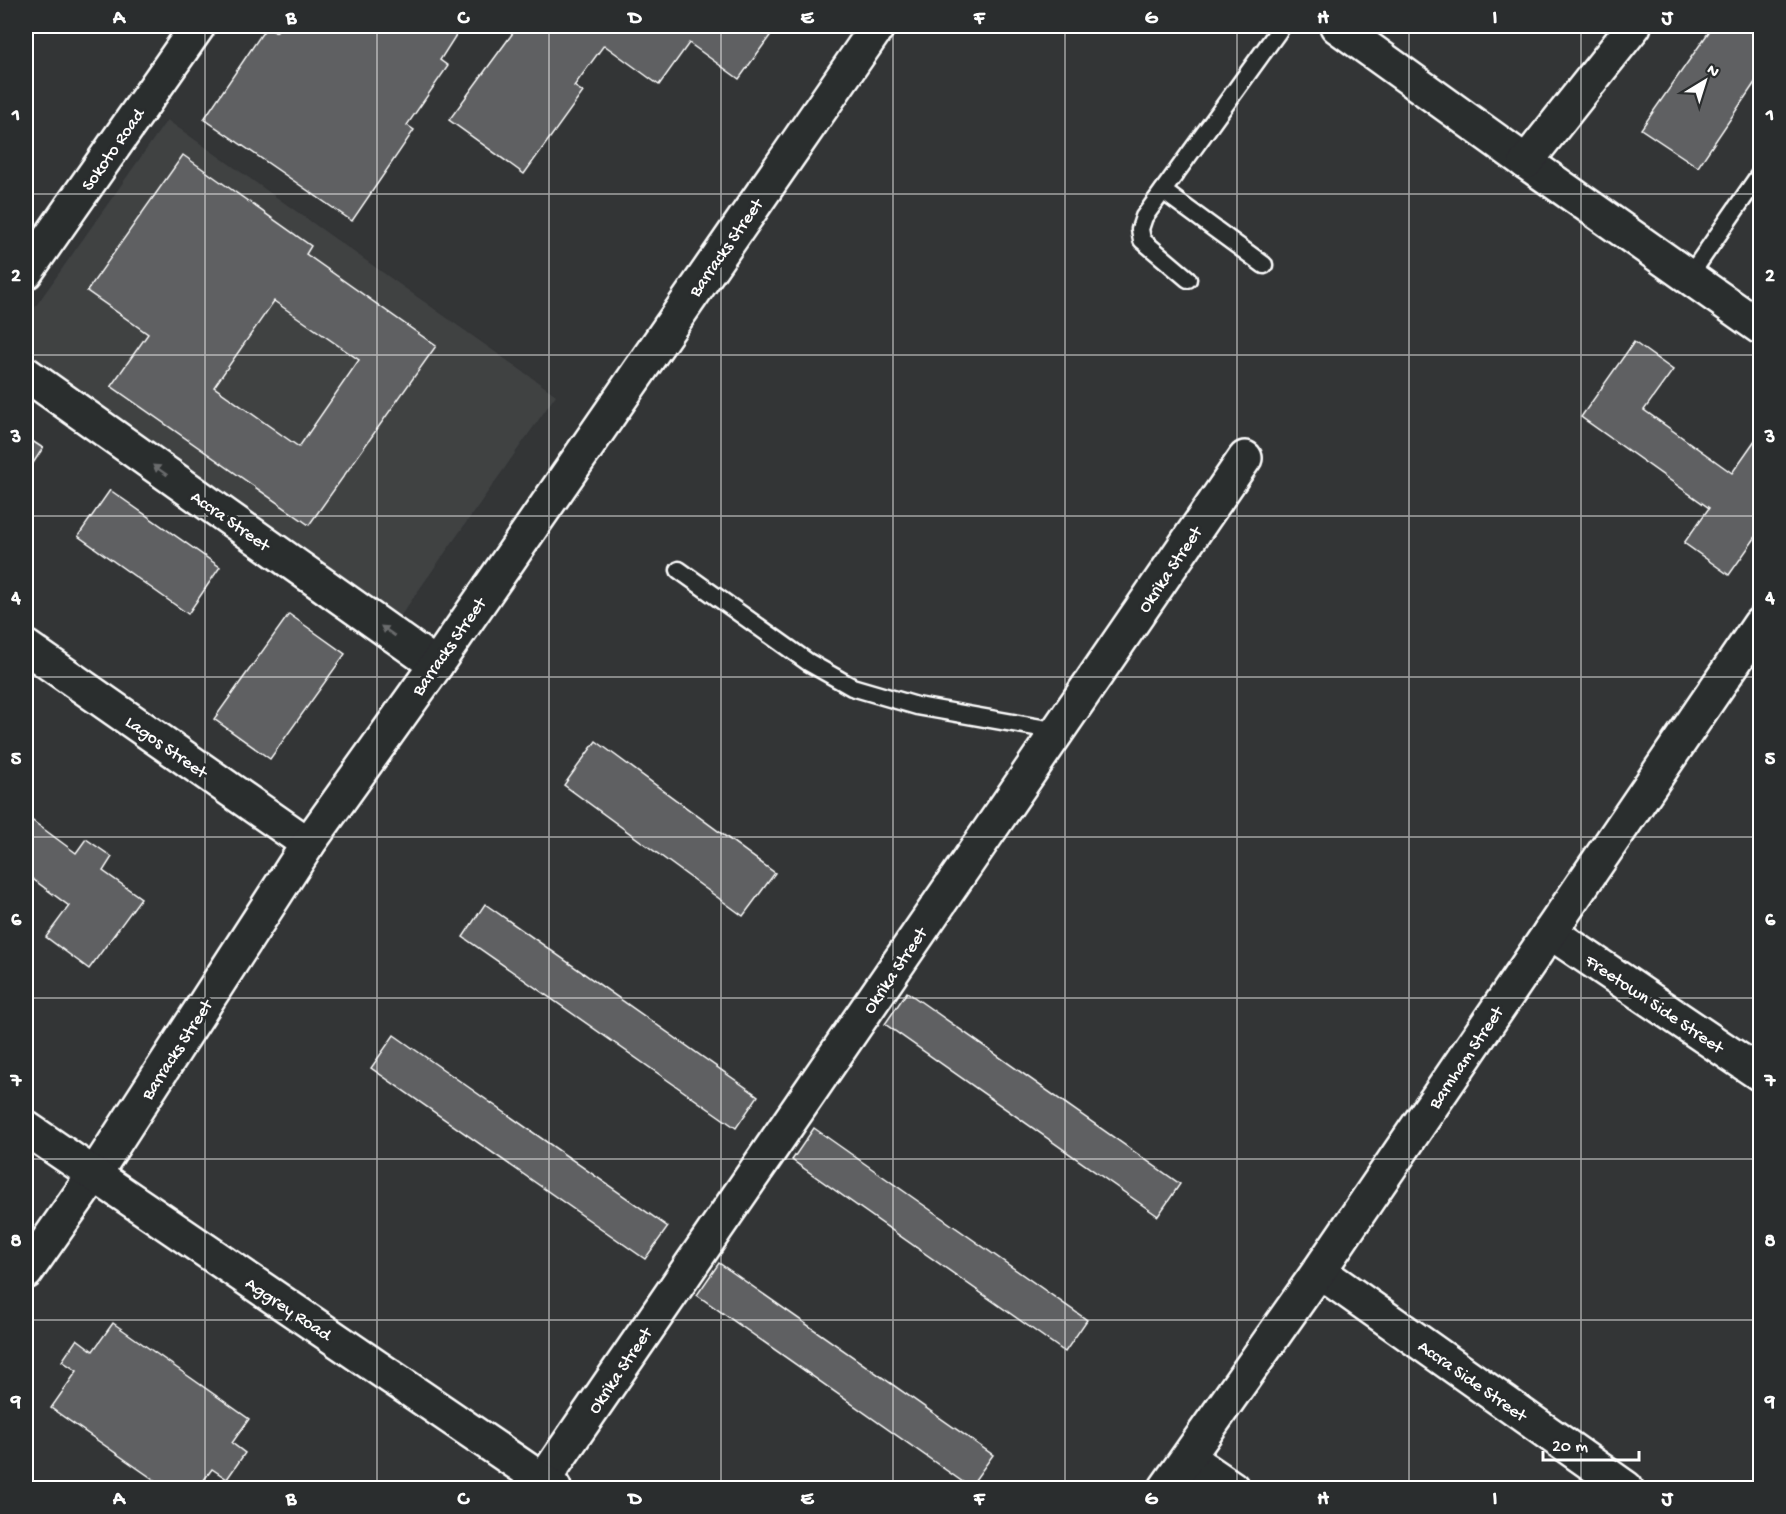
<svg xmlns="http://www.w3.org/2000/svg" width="1786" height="1514" font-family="'Gochi Hand',sans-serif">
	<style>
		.built { fill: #404243 }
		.building { fill: #5f6162; stroke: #fff; stroke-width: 1.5; fill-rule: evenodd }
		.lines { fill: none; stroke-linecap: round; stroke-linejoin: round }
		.lane-casing { stroke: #fff; stroke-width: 21 }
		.street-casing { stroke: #fff; stroke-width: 38 }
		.secondary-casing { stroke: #fff; stroke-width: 38 }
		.lane { stroke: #2a2d2e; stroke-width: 16 }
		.street { stroke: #2a2d2e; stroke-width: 33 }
		.secondary { stroke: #2a2d2e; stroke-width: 33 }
		.oneway { fill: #6a6c6d }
		.grid { fill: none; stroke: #fff; stroke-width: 1.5; stroke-opacity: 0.55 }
		.labels { text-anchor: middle; stroke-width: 6; stroke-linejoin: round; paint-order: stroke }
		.street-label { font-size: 18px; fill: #fff; stroke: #2a2d2e }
		.neatline { fill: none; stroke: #fff; stroke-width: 2 }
		.grid-label { font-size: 20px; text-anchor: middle; font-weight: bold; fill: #fff }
	</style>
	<rect width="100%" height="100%" fill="#333536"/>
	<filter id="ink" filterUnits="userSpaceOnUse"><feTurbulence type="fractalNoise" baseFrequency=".0167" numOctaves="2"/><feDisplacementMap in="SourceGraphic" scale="12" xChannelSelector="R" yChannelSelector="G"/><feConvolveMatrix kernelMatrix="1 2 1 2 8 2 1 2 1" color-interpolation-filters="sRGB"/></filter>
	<g filter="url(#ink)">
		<polygon class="built" points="167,120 556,395 399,618 26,354 26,320"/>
		<g class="building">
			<polygon points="267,26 276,32 281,26 442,26 456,35 440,60 448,66 407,125 414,130 352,221 204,119"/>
			<polygon points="518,26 777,26 739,79 689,43 659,85 604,45 574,86 583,92 524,174 449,120"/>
			<polygon points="1713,26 1760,26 1760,75 1698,167 1641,129"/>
			<path d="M183 155 311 246 306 254 436 346 309 525 111 386 148 334 87 291ZM274 301 359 360 299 447 214 387Z"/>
			<polygon points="1634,342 1673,370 1644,410 1732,473 1760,433 1760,531 1729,575 1684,543 1709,508 1581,417"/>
			<polygon points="26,437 43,448 26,474"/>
			<polygon points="110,490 220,567 188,614 78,536"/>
			<polygon points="289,614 345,654 270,759 214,719"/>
			<polygon points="596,741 775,873 743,916 564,785"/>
			<polygon points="26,816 76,853 86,839 112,857 103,871 141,898 89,969 46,937 69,906 26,874"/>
			<polygon points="485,904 758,1096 736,1128 463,937"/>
			<polygon points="907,992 1180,1184 1158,1216 885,1024"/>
			<polygon points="394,1035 668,1227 645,1259 371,1068"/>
			<polygon points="814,1128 1087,1320 1065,1352 792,1160"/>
			<polygon points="719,1263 993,1455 970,1487 697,1295"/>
			<polygon points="113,1323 249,1419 232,1443 245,1453 227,1479 212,1469 198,1488 166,1488 51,1408 77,1371 62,1361 77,1339 93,1351"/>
		</g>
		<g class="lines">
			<defs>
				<g id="lane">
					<polyline points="1163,191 1264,265"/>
					<polyline points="1688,278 1760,174"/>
					<polyline points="1188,279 1142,240 1140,229 1144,217 1282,26"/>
					<polyline points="679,570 808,662 852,687 917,706 1058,731"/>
				</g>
				<g id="street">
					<polyline points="1337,26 1526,162 1760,327"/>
					<polyline points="1526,162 1634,26"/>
					<polyline points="26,374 436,665"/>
					<polyline points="26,647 308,844"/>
					<polyline points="1550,932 1760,1074"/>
					<polyline points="1319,1271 1626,1488"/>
					<polyline points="26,1272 94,1175 308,844 436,665 878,26"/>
					<polyline points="1188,1458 1232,1488"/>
					<polyline points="538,1488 1245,458"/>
					<polyline points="1166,1488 1319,1271 1760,624"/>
				</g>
				<g id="secondary">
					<polyline points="26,272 198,26"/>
					<polyline points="26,1128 554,1488"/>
				</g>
			</defs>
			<use href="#lane" class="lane-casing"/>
			<use href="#street" class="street-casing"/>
			<use href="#secondary" class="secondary-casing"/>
			<use href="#lane" class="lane"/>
			<use href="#street" class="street"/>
			<use href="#secondary" class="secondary"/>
		</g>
		<defs><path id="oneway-solid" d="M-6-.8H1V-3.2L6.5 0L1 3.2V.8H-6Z" transform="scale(1.5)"/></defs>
		<g class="oneway">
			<use href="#oneway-solid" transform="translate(160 470) rotate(-145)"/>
			<use href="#oneway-solid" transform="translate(388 631) rotate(-145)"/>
		</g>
	</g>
	<path class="grid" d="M205 26V1488M377 26V1488M549 26V1488M721 26V1488M893 26V1488M1065 26V1488M1237 26V1488M1409 26V1488M1581 26V1488M26 194H1760M26 355H1760M26 516H1760M26 677H1760M26 837H1760M26 998H1760M26 1159H1760M26 1320H1760"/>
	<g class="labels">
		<g class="street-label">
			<text transform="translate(112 149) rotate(-55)" y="6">Sokoto Road</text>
			<text transform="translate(725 247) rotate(-55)" y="6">Barracks Street</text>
			<text transform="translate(231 520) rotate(35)" y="6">Accra Street</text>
			<text transform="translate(1169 569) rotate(-56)" y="6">Okrika Street</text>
			<text transform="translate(448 646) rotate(-55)" y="6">Barracks Street</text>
			<text transform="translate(167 746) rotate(35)" y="6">Lagos Street</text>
			<text transform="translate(894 970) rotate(-56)" y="6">Okrika Street</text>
			<text transform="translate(1655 1003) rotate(34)" y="6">Freetown Side Street</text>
			<text transform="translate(176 1049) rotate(-57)" y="6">Barracks Street</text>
			<text transform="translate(1465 1057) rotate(-56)" y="6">Barnham Street</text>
			<text transform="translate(289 1308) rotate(34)" y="6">Aggrey Road</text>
			<text transform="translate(619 1370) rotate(-56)" y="6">Okrika Street</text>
			<text transform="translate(1473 1380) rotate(35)" y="6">Accra Side Street</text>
		</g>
	</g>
	<rect width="1786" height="1514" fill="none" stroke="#2a2d2e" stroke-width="66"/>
	<g transform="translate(1705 81) rotate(38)" stroke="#2a2d2e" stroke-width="4.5" paint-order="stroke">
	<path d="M0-4.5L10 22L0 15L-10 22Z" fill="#ffffff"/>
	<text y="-9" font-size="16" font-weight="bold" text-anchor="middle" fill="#ffffff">N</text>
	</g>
	<path d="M1543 1451v9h96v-9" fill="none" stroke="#ffffff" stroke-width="3"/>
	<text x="1552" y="1451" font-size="18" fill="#ffffff" stroke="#2a2d2e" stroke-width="4.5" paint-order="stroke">20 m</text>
	<rect x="33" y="33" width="1720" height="1448" class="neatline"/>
	<g class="grid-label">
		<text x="119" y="23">A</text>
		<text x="291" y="23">B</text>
		<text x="463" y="23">C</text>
		<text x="635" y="23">D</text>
		<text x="807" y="23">E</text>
		<text x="979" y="23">F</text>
		<text x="1151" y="23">G</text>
		<text x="1323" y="23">H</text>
		<text x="1495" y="23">I</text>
		<text x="1667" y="23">J</text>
		<text x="16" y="120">1</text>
		<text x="1770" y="120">1</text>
		<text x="16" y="281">2</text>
		<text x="1770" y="281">2</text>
		<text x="16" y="442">3</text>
		<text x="1770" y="442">3</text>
		<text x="16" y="603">4</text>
		<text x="1770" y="603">4</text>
		<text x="16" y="764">5</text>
		<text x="1770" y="764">5</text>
		<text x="16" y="925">6</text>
		<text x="1770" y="925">6</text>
		<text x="16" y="1086">7</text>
		<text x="1770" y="1086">7</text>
		<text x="16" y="1246">8</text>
		<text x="1770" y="1246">8</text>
		<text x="16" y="1407">9</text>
		<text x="1770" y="1407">9</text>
		<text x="119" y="1504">A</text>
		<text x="291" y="1504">B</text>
		<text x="463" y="1504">C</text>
		<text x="635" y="1504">D</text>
		<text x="807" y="1504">E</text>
		<text x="979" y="1504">F</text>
		<text x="1151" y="1504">G</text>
		<text x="1323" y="1504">H</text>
		<text x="1495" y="1504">I</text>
		<text x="1667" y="1504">J</text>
	</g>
</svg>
